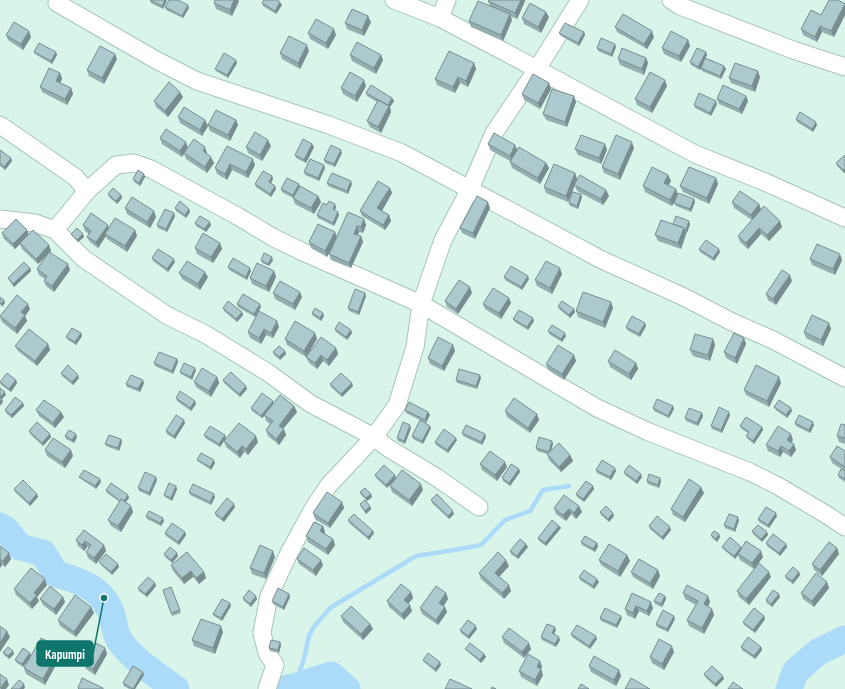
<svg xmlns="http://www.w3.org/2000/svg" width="845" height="689" font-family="'Sofia Sans Condensed',sans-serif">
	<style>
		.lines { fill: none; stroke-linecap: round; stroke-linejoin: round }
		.stream { stroke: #acdaf9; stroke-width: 4.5 }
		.river { stroke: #acdaf9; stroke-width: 27 }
		.street-casing { stroke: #a8c3b9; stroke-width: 19 }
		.street { stroke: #fff; stroke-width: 17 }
		.wall { fill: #94aeb0 }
		.shaded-wall { fill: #788d90 }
		.building { fill: #accacd; stroke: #788d90 }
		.leader { fill: none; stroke: #0f766e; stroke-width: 1.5 }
		.callout-dot { fill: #0f766e; stroke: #fff; stroke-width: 1.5 }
		.callout { fill: #0f766e; stroke: #0f766e; stroke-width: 1.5 }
		.callout-label { font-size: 13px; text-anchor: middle; font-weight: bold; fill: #fff }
	</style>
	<rect width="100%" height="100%" fill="#d9f5ea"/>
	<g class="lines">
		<polyline class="stream" points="294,687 304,659 309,636 313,628 330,608 416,556 460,549 481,545 505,520 530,511 543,490 569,486"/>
		<g class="river">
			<path d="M0 526 5 529 20 547 43 553 56 574C82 581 105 589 113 619 116 630 114 633 122 644 136 662 158 676 176 689"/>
			<polyline points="285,689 294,687 331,675 347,689"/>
			<polyline points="789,689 795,672 818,652 845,639"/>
		</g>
		<defs>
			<g id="street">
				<polyline points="394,0 440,18 503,51 695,154 765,182 845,218"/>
				<polyline points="671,0 680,6 793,50 845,67"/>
				<polyline points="57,3 156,60 197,81 329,125 402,153 602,260 684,297 730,321 773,340 845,378"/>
				<polyline points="440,18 447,0"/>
				<polyline points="0,125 75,177 87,191"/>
				<polyline points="0,219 35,223 55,230 84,259 168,316 205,334 267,372 311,404 374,437 388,448 436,477 479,507"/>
				<polyline points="55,230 87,191 116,165 134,163 151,169 239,217 274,238 303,252 421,304 597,408 649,432 750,472 778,486 827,515 845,527"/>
				<polyline points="267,689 275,665 267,653 262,633 269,596 289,553 313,509 329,485 374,437 397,405 415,347 421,304 443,240 470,189 494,133 537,69 580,0"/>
			</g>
		</defs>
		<use href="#street" class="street-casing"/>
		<use href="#street" class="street"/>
	</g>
	<g class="wall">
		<polygon points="150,0 167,0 163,9 151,3"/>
		<polygon points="239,1 232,16 216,9 214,3"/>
		<polygon points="488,1 525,1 517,19 510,16 512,20 503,41 471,27 469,21 490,6"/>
		<polygon points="262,3 282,5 276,14 263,6"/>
		<polygon points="845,4 845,15 834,37 822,32 817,42 803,35 801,29 821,15"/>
		<polygon points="165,7 189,8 183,18 166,10"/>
		<polygon points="549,17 541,33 524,24 522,18"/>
		<polygon points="371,22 364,36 347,29 345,23"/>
		<polygon points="615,27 654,37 647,49 617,32"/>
		<polygon points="584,32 585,35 579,46 561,36 559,33"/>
		<polygon points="308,33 336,35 328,49 310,39"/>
		<polygon points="6,35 31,37 23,50 8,40"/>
		<polygon points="688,40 690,46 681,62 664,54 662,48"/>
		<polygon points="616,47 612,57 598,51 597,48"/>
		<polygon points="309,51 300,69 282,59 280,53"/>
		<polygon points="34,52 56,52 57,55 52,64 35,54"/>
		<polygon points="706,52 707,55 705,58 724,66 726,69 721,79 702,71 701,68 703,62 700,70 691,65 690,62"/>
		<polygon points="350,55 381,55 383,60 376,74 352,61"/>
		<polygon points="646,58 648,63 644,75 620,65 618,59"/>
		<polygon points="117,59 104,84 89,76 87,70"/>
		<polygon points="237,63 228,78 216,71 215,69"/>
		<polygon points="474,63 476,69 468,87 460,83 455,93 437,85 435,79"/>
		<polygon points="60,73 62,79 60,83 71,88 73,94 67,105 42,92 40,87"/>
		<polygon points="760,77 755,92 731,83 729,78"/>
		<polygon points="549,83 551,89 540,109 524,100 522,94"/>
		<polygon points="366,86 357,102 343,94 341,88"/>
		<polygon points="667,86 652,113 637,105 635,99"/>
		<polygon points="366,93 392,98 394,101 390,107 391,112 381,133 370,127 367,121 377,102 367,96"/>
		<polygon points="574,96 576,102 567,127 546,120 543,114"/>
		<polygon points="746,96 748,101 742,114 719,104 717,99"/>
		<polygon points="183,97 168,117 156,107 154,101"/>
		<polygon points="717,104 711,116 695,108 694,105"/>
		<polygon points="178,117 205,120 208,126 202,136 180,123"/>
		<polygon points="796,119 817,125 813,132 797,122"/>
		<polygon points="236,120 238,125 230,141 210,131 208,125"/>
		<polygon points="160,138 188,148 207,153 207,154 214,163 207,173 186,159 184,153 182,157 162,144"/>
		<polygon points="312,144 314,147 306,163 296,158 295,155"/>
		<polygon points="488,144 517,149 546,163 549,168 540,184 512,168 510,162 510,161 490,150"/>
		<polygon points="605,144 607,150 601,164 578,155 575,149"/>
		<polygon points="227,146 255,165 248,178 232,170 227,180 217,174 215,168"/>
		<polygon points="271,146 262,161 248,153 246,147"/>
		<polygon points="634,148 620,180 604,173 602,167"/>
		<polygon points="0,150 12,161 5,170 0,166"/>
		<polygon points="342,153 335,167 325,163 324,160"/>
		<polygon points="845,155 845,172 844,173 837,166 836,163"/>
		<polygon points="325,168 319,181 305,175 304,172"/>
		<polygon points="575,173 577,179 606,190 609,196 603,205 577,191 575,186 568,202 546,193 544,187"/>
		<polygon points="144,174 145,177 140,186 134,182 133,179"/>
		<polygon points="668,175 671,181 668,185 678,195 695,202 691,212 676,206 674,203 678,195 672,206 645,192 643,186"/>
		<polygon points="272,176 273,179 271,183 275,186 276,189 271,197 256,187 255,184"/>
		<polygon points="716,178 718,184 709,204 683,192 680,186"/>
		<polygon points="327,183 352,184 348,194 328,186"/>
		<polygon points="299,184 300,187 318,196 321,202 314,214 295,204 293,198 282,192 281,189"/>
		<polygon points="390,188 392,193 382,211 389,215 391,221 385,230 362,216 360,211"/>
		<polygon points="108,194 121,195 122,198 117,204 109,197"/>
		<polygon points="581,194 582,197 578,209 570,206 569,203"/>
		<polygon points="732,202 759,204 761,209 782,227 769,241 761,234 748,249 740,242 738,236 752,220 734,208"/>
		<polygon points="327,205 336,207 335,210 339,215 334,226 318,218 317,215"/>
		<polygon points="125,208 156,217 150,228 127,214"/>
		<polygon points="175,208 189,209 190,212 186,218 176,211"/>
		<polygon points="490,208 475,239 462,233 460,228"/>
		<polygon points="174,213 175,216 167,232 158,228 157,225"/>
		<polygon points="364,219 366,225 363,233 359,232 358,235 361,236 363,242 351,268 331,260 329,254 331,250 327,257 311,248 309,242 335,232 337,237"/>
		<polygon points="195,223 211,225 206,232 196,226"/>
		<polygon points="673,224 690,224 687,233 685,233 686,234 681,249 658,241 655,235"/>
		<polygon points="83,225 135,230 137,236 127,252 107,239 106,236 98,248 90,242 87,237 89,234 85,231"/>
		<polygon points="27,230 28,234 49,245 51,251 50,252 70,270 54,292 46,286 44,281 45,279 39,275 37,269 46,256 38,264 22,249 20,244 15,249 4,239 2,233"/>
		<polygon points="71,234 83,234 84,237 78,242 72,236"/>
		<polygon points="220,243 222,249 213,263 197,254 195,248"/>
		<polygon points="699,249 720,252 714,261 700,252"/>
		<polygon points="152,258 175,262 168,272 153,261"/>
		<polygon points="810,259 842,260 835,275 812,265"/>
		<polygon points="261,260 273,260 269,266 262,263"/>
		<polygon points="228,267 251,271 247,280 229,270"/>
		<polygon points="30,268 31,271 14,287 9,280 8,278"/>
		<polygon points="274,271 276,277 269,292 252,284 250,278"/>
		<polygon points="179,273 208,277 200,290 182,279"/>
		<polygon points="562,274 552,294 537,286 535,280"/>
		<polygon points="504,277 529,279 522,290 505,280"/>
		<polygon points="792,281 776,305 768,300 766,294"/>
		<polygon points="273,293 302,297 295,310 275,299"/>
		<polygon points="365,293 366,296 359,315 349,311 348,308"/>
		<polygon points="472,293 458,314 447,307 445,301"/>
		<polygon points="509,298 511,303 501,319 485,309 483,304"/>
		<polygon points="611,302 613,308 605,328 578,317 576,311"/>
		<polygon points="237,304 261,307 255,317 238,307"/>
		<polygon points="558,306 574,309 575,312 570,318 559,309"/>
		<polygon points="223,308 242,312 243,315 237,322 224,311"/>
		<polygon points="30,309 25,316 27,321 17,334 2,322 0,317"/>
		<polygon points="312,313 324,316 321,321 313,316"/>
		<polygon points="513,319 534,321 528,330 515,322"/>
		<polygon points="645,323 646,326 640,337 627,330 626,327"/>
		<polygon points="829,323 831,329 823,346 806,338 804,332"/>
		<polygon points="279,327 273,338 266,335 261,344 250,338 248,332"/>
		<polygon points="335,329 351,330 352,333 347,340 336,332"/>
		<polygon points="548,331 566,336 562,342 549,334"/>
		<polygon points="81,333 82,336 76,345 68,340 66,337"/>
		<polygon points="315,333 317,339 306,357 287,345 285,339"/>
		<polygon points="744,338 746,344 737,364 726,358 724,352"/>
		<polygon points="713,339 715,345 710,361 693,356 690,350"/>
		<polygon points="48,344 50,350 37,366 18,351 15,346"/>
		<polygon points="453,345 455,351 444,371 430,364 428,358"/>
		<polygon points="336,348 338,354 329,366 323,361 317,369 309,363 306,357"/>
		<polygon points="285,351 286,354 280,360 274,355 273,352"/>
		<polygon points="574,355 576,361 564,380 548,370 546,364"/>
		<polygon points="177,359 178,362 173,374 155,366 154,363"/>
		<polygon points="608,361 636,363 638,369 631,380 610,367"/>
		<polygon points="196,370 192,380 181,374 180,372"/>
		<polygon points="61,373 79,378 73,385 62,376"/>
		<polygon points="217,377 219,383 211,397 196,387 194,382"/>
		<polygon points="779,377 781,383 769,407 746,395 744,390"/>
		<polygon points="481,378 477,389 457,383 456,380"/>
		<polygon points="16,380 17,383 11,392 1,385 0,382"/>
		<polygon points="223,380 247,389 240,397 224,383"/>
		<polygon points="144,383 140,392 127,387 126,384"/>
		<polygon points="330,384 353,386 342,397 331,387"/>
		<polygon points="176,398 196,404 191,411 177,401"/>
		<polygon points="23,403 24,406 12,418 6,413 5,410"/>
		<polygon points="273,403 294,406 297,412 283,429 286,435 279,445 268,436 266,430 270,424 266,421 265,416 262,418 252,411 251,408"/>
		<polygon points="673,406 674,409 669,418 654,411 653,408"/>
		<polygon points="774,407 792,411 787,418 776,410"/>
		<polygon points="36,410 64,417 55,428 39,416"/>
		<polygon points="405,410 428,412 430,415 426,423 406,413"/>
		<polygon points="505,411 537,414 539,420 530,433 507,417"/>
		<polygon points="702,413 703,416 698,426 686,421 685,418"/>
		<polygon points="730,415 722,433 712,429 711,426"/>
		<polygon points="185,423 175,439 167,434 166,431"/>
		<polygon points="795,423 814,425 810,433 796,426"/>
		<polygon points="845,425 845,444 839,442 837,436"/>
		<polygon points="740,426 762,427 763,430 754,444 748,439 746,436 748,433 742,429"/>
		<polygon points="411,428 405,444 398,441 397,438"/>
		<polygon points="431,428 423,444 413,439 412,436"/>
		<polygon points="29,431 50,434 51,437 43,446 30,434"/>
		<polygon points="462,433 485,434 486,437 482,445 463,436"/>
		<polygon points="204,435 226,438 220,447 205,438"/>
		<polygon points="65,436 77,437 74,443 66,439"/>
		<polygon points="457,440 448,453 436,445 435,442"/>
		<polygon points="793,440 791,442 796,450 791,457 783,452 780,457 768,451 766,445"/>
		<polygon points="224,441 258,442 248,455 244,452 240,458 226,447"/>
		<polygon points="552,441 553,444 551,450 570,455 573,461 561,472 549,460 547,454 537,451 536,448"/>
		<polygon points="122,442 119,451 106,446 105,444"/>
		<polygon points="45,450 73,456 65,468 47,456"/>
		<polygon points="845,451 845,471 832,463 830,457"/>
		<polygon points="197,460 215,463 211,470 199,462"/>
		<polygon points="480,464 507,467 497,481 482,470"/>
		<polygon points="519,469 520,472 510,486 503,481 502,478"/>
		<polygon points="596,470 616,471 611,480 597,473"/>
		<polygon points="845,471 845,482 839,478 838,475"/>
		<polygon points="624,472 642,477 637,484 625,475"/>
		<polygon points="375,475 396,478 423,490 412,506 392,492 390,486 396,478 387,488 376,478"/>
		<polygon points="79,477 100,479 101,482 96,489 81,479"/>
		<polygon points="157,480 150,496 139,491 138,488"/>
		<polygon points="647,481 661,481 659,488 648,484"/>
		<polygon points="176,486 177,489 172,501 165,497 164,495"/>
		<polygon points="593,486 594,489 584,502 577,497 576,494"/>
		<polygon points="14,489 37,494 38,497 30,506 15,492"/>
		<polygon points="106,490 128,495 129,498 126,502 131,506 133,512 121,532 111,526 108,520 120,502 107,493"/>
		<polygon points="189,492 215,497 211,505 190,495"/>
		<polygon points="360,492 371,494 372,497 367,501 361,495"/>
		<polygon points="704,493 685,522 673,515 671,509"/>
		<polygon points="431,500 454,514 449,519 432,503"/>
		<polygon points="342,502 344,508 330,528 315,519 313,513"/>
		<polygon points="360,504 370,506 371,509 366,514 361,507"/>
		<polygon points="579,506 582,512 576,519 571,514 566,521 556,514 554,508"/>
		<polygon points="235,507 224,522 216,516 215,513"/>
		<polygon points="600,512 614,516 609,522 601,515"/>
		<polygon points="146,516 164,521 161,526 147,519"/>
		<polygon points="777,516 769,528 759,522 758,519"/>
		<polygon points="348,520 374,533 369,540 349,523"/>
		<polygon points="739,520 735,532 725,528 724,525"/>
		<polygon points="323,526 325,532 324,534 333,539 335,545 328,555 308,542 306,536"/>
		<polygon points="559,526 561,528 546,546 539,541 538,538"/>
		<polygon points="649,526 671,530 663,540 650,529"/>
		<polygon points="84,530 104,545 106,551 96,564 88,558 86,552 89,548 87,547 84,551 78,546 76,540"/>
		<polygon points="752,531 767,532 768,535 762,542 753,534"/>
		<polygon points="185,532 186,535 179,545 166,536 165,533"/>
		<polygon points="719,534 720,537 717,542 712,538 711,535"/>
		<polygon points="581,542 597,543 598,546 595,552 582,545"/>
		<polygon points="766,543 786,544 787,547 780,556 767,546"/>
		<polygon points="0,546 11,559 5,567 2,565 0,568"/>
		<polygon points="528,547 518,559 511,554 510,551"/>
		<polygon points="722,547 742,548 763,557 754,569 740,560 738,555 735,559 723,549"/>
		<polygon points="837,548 839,554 822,576 814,570 812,564"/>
		<polygon points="164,554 178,556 172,563 165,557"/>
		<polygon points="627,555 630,561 620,577 601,565 599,560"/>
		<polygon points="275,557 266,579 252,574 250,568"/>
		<polygon points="297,559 323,565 316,576 299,564"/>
		<polygon points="99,562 119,567 112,575 101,565"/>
		<polygon points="171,565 204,572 206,578 199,584 193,577 184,584 173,571"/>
		<polygon points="509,566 499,577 511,591 504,599 481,579 479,573"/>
		<polygon points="658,570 660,576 653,589 633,577 631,572"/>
		<polygon points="799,572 800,575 793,584 786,579 785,576"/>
		<polygon points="579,577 599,582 594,589 580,580"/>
		<polygon points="771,577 749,605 739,597 737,591"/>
		<polygon points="827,582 829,588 814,607 803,599 801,593"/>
		<polygon points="155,583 156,586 147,597 139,591 138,588"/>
		<polygon points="47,585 37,597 39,601 32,609 16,595 14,589"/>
		<polygon points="171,587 181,613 172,616 163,590"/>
		<polygon points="411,592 413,598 408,604 412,611 404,620 389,607 387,601"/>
		<polygon points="446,593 448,599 444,606 447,612 438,625 422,614 420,608"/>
		<polygon points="632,593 653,608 649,616 639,611 635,619 627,615 625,609"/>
		<polygon points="683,593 708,596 710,602 708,607 712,609 714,615 704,634 689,626 687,620 696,605 685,599"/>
		<polygon points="289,594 290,597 284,610 273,604 272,601"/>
		<polygon points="665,596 666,599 662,607 655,604 654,601"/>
		<polygon points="63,597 65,602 56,615 43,605 40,599"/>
		<polygon points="780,597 772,607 767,603 766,600"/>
		<polygon points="243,598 257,599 251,607 244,601"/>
		<polygon points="230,603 231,606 222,621 214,616 213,614"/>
		<polygon points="91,607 94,613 76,637 60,626 58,620"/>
		<polygon points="341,616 370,624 373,629 363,640 343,622"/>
		<polygon points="764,616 765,619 755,633 744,625 743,622"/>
		<polygon points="600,618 622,618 617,628 601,621"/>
		<polygon points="675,619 668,632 657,627 656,624"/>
		<polygon points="477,629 469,639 461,633 460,630"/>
		<polygon points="556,630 554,634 560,640 556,647 542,640 541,637"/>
		<polygon points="223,632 215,654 194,646 192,640"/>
		<polygon points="571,634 597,639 590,649 572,637"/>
		<polygon points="502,637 531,649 524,658 504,643"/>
		<polygon points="280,642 281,645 279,653 270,651 269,648"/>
		<polygon points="57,646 59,652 55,659 57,663 45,685 26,674 24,668"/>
		<polygon points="741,647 761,647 762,650 755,659 742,650"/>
		<polygon points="105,648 107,654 95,675 86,669 84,664"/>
		<polygon points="465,649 484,654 486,657 481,663 467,651"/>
		<polygon points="13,651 14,654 9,659 4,655 3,652"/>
		<polygon points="674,652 664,670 652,663 650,657"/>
		<polygon points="30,653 31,656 23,667 17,663 15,660"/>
		<polygon points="423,660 440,662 441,665 436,672 424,662"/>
		<polygon points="540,661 542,667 541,669 543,675 537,686 521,677 519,671"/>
		<polygon points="589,666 619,670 621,676 616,686 591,672"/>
		<polygon points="704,674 724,679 716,687 705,677"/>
		<polygon points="144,675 135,689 129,689 124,686 123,683"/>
	</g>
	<g class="shaded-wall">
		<polygon points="165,0 167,0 163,9 162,6"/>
		<polygon points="234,0 238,0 239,1 232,16 230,10"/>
		<polygon points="521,0 525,0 525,1 517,19 515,13"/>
		<polygon points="280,2 282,5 276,14 275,11"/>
		<polygon points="845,4 845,15 834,37 831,31"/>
		<polygon points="188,5 189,8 183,18 182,16"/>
		<polygon points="546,12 549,17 541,33 538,27"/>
		<polygon points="510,14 512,20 503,41 501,35"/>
		<polygon points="368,16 371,22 364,36 362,30"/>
		<polygon points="820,26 822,32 817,42 815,37"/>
		<polygon points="334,29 336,35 328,49 326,43"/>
		<polygon points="29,31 31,37 23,50 21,44"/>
		<polygon points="652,31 654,37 647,49 644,44"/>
		<polygon points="584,32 585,35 579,46 578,43"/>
		<polygon points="688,40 690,46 681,62 679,56"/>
		<polygon points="615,44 616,47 612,57 611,54"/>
		<polygon points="307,45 309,51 300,69 298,63"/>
		<polygon points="56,52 57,55 52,64 51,61"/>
		<polygon points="706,52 707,55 700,70 698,67"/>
		<polygon points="115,54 117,59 104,84 102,78"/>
		<polygon points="381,55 383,60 376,74 374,68"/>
		<polygon points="646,58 648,63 644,75 642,69"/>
		<polygon points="236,60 237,63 228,78 227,75"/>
		<polygon points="474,63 476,69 468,87 466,81"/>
		<polygon points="724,66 726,69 721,79 720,76"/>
		<polygon points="758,71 760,77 755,92 752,86"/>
		<polygon points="60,73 62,79 58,87 56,81"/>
		<polygon points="458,77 460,83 455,93 453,87"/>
		<polygon points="364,80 366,86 357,102 355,96"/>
		<polygon points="665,80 667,86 652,113 650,107"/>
		<polygon points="549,83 551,89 540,109 538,103"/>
		<polygon points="71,88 73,94 67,105 65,99"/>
		<polygon points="180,92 183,97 168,117 165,111"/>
		<polygon points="574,96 576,102 567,127 565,122"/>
		<polygon points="746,96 748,101 742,114 739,109"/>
		<polygon points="392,98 394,101 390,107 391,112 381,133 378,127 388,105"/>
		<polygon points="716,101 717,104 711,116 710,113"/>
		<polygon points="205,120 208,126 202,136 200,130"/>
		<polygon points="236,120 238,125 230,141 228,135"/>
		<polygon points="816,122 817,125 813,132 812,129"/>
		<polygon points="268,140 271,146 262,161 260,155"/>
		<polygon points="186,142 188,148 182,157 180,151"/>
		<polygon points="632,142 634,148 620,180 618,174"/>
		<polygon points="312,144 314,147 306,163 304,160"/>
		<polygon points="605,144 607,150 601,164 599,158"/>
		<polygon points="515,145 518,151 512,162 510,156"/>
		<polygon points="205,147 207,153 205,157 203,151"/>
		<polygon points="341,150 342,153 335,167 334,164"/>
		<polygon points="211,157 214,163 207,173 205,167"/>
		<polygon points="11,158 12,161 5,170 4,167"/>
		<polygon points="253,159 255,165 248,178 246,172"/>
		<polygon points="546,163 549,168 540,184 538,178"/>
		<polygon points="230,164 232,170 227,180 225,174"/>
		<polygon points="324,165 325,168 319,181 318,178"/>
		<polygon points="845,168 845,172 844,173 843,170"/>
		<polygon points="575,173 577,179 568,202 566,196"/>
		<polygon points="144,174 145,177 140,186 139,183"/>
		<polygon points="668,175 671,181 666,189 664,183"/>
		<polygon points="272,176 273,179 270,185 269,182"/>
		<polygon points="716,178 718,184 709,204 707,198"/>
		<polygon points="351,181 352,184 348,194 347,191"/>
		<polygon points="299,184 300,187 294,198 293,195"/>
		<polygon points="275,186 276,189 271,197 270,194"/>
		<polygon points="390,188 392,193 380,214 377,208"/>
		<polygon points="676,189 678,195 672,206 670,200"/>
		<polygon points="606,190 609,196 603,205 601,199"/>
		<polygon points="581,194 582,197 578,209 577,206"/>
		<polygon points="121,195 122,198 117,204 116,201"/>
		<polygon points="318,196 321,202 314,214 311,208"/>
		<polygon points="694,199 695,202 691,212 690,209"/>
		<polygon points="488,202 490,208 475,239 473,233"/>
		<polygon points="335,204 336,207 334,212 333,209"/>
		<polygon points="759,204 761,210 753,221 751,215"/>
		<polygon points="189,209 190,212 186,218 185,215"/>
		<polygon points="154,211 156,217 150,228 147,222"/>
		<polygon points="338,212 339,215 334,226 333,223"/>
		<polygon points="174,213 175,216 167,232 166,229"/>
		<polygon points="389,215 391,221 385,230 383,225"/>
		<polygon points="364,219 366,225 363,233 361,227"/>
		<polygon points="689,221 690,224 687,233 686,230"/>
		<polygon points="780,221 782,227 769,241 767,235"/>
		<polygon points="210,222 211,225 206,232 204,229"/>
		<polygon points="108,225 110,231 105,234 106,236 98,248 96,242"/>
		<polygon points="357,226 359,232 356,239 354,234"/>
		<polygon points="684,228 686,234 681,249 678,243"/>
		<polygon points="759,228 761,234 748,249 746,243"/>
		<polygon points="27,230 29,235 15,249 13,244"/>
		<polygon points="135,230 137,236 127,252 125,246"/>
		<polygon points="335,232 337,238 327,257 325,251"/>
		<polygon points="83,234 84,237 78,242 77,240"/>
		<polygon points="361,236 363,242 351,268 349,263"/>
		<polygon points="220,243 222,249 213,263 211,257"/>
		<polygon points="49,245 51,251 38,264 36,259"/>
		<polygon points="719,249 720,252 714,261 713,258"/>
		<polygon points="840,254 842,260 835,275 833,269"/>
		<polygon points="272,257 273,260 269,266 268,264"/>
		<polygon points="174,259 175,262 168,272 167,269"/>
		<polygon points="68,264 70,270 54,292 52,286"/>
		<polygon points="30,268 31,271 14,287 13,284"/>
		<polygon points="250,268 251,271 247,280 246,277"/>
		<polygon points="560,268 562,274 552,294 550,288"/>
		<polygon points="274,271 276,277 269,292 266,286"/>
		<polygon points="205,272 208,277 200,290 198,284"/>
		<polygon points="790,275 792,281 776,305 773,299"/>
		<polygon points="528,276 529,279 522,290 521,287"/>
		<polygon points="470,287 472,293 458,314 456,309"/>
		<polygon points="300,292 302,297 295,310 293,304"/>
		<polygon points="365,293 366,296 359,315 358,312"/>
		<polygon points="509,298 511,303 501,319 499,313"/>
		<polygon points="4,300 5,303 2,307 1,304"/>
		<polygon points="611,302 613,308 605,328 603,322"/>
		<polygon points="28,304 30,309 25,316 27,321 17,334 15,328 21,312"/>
		<polygon points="260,304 261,307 255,317 254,314"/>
		<polygon points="574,309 575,312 570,318 569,315"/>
		<polygon points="242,312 243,315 237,322 236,319"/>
		<polygon points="323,313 324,316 321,321 320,318"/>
		<polygon points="533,318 534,321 528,330 527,327"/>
		<polygon points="277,321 279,327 273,338 271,333"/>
		<polygon points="645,323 646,326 640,337 639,334"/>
		<polygon points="829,323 831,329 823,346 821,340"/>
		<polygon points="264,329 266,335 261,344 259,338"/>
		<polygon points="351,330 352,333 347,340 346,337"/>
		<polygon points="81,333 82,336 76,345 75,342"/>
		<polygon points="315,333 317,339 306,357 304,351"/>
		<polygon points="565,333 566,336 562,342 561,339"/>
		<polygon points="744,338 746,344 737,364 735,358"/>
		<polygon points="713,339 715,345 710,361 708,355"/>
		<polygon points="48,344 50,350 37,366 35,361"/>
		<polygon points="453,345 455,351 444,371 442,366"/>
		<polygon points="336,348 338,354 329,366 327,360"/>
		<polygon points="285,351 286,354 280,360 279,357"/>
		<polygon points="321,355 323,361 317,369 315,363"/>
		<polygon points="574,355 576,361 564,380 562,374"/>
		<polygon points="177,359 178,362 173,374 172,371"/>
		<polygon points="636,363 638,369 631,380 629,374"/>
		<polygon points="195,368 196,370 192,380 191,377"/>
		<polygon points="78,375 79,378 73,385 72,382"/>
		<polygon points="480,375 481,378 477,389 476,386"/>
		<polygon points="217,377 219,383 211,397 209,391"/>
		<polygon points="779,377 781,383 769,407 767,401"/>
		<polygon points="16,380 17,383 11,392 9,389"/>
		<polygon points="143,380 144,383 140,392 138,389"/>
		<polygon points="352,383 353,386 342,397 341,394"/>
		<polygon points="246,386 247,389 240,397 239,394"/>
		<polygon points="5,392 6,395 1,400 0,397"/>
		<polygon points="2,399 3,402 0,406 0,402"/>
		<polygon points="195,401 196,404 191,411 190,408"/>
		<polygon points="273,401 274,404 262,418 261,416"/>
		<polygon points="23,403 24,406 12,418 11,415"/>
		<polygon points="294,406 297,412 281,431 279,426"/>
		<polygon points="673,406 674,409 669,418 668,416"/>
		<polygon points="791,408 792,411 787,418 786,415"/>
		<polygon points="61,412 64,417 55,428 53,423"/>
		<polygon points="428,412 430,415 426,423 425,420"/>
		<polygon points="729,412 730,415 722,433 721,430"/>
		<polygon points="702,413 703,416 698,426 697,423"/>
		<polygon points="537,414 539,420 530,433 528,428"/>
		<polygon points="184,420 185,423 175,439 174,436"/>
		<polygon points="813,422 814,425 810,433 809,430"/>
		<polygon points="410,425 411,428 405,444 404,441"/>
		<polygon points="430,426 431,428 423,444 422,441"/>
		<polygon points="762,427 763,430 754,444 753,441"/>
		<polygon points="284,429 286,435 279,445 276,439"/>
		<polygon points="50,434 51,437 43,446 42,443"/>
		<polygon points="76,434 77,437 74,443 72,440"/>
		<polygon points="485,434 486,437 482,445 481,442"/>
		<polygon points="791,434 793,440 789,446 787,440"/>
		<polygon points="225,435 226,438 220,447 219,444"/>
		<polygon points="256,436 258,442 248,455 246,449"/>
		<polygon points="456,438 457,440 448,453 447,450"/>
		<polygon points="121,439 122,442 119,451 118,448"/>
		<polygon points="552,441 553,444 550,454 549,452"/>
		<polygon points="794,444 796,450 791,457 789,451"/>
		<polygon points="242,446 244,452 240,458 237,452"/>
		<polygon points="781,446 783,452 780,457 778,451"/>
		<polygon points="71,450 73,456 65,468 62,462"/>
		<polygon points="570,455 573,461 561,472 559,467"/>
		<polygon points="214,460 215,463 211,470 210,467"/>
		<polygon points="505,462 507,467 497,481 495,475"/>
		<polygon points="615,468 616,471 611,480 610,477"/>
		<polygon points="519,469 520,472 510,486 509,483"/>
		<polygon points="641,474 642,477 637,484 636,481"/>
		<polygon points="395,475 396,478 387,488 386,485"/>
		<polygon points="156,477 157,480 150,496 149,493"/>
		<polygon points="660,478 661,481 659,488 658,485"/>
		<polygon points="100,479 101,482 96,489 95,486"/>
		<polygon points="421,484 423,490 412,506 409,500"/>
		<polygon points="176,486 177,489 172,501 171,498"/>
		<polygon points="593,486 594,489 584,502 583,499"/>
		<polygon points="701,487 704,493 685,522 683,517"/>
		<polygon points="37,494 38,497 30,506 29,503"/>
		<polygon points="214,494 215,497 211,505 210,502"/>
		<polygon points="371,494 372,497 367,501 366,498"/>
		<polygon points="128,495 129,498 123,505 122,502"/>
		<polygon points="342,502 344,508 330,528 328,523"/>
		<polygon points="234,504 235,507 224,522 222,519"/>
		<polygon points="131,506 133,512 121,532 118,526"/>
		<polygon points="370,506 371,509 366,514 365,511"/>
		<polygon points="579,506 582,512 576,519 574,513"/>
		<polygon points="569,509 571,514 566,521 563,515"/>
		<polygon points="453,511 454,514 449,519 448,516"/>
		<polygon points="613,513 614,516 609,522 608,519"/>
		<polygon points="776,513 777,516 769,528 768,525"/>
		<polygon points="738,517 739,520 735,532 734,529"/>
		<polygon points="163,518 164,521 161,526 160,523"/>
		<polygon points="323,526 325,532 322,537 320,531"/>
		<polygon points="559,526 561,528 546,546 545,543"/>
		<polygon points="670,527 671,530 663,540 662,537"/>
		<polygon points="373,531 374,533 369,540 368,537"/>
		<polygon points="185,532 186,535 179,545 178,542"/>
		<polygon points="767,532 768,535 762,542 761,539"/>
		<polygon points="719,534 720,537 717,542 716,539"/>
		<polygon points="333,539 335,545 328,555 326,549"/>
		<polygon points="85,541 87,547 84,551 82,545"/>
		<polygon points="597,543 598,546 595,552 593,549"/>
		<polygon points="526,544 528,547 518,559 517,556"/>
		<polygon points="786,544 787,547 780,556 779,553"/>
		<polygon points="104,545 106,551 96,564 94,558"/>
		<polygon points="741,547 743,550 738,554 738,555 735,559 734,556"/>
		<polygon points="837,548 839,554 822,576 820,570"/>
		<polygon points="273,551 275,557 266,579 264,573"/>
		<polygon points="761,551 763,557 754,569 752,563"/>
		<polygon points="9,553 11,559 5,567 3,561"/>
		<polygon points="177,553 178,556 172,563 171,560"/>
		<polygon points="627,555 630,561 620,577 618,571"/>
		<polygon points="0,559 2,565 0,568"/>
		<polygon points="321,560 323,565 316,576 313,570"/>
		<polygon points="506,560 509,566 497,579 495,573"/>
		<polygon points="118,564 119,567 112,575 111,572"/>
		<polygon points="658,570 660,576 653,589 650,583"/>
		<polygon points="191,571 193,577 184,584 182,578"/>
		<polygon points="204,572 206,578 199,584 196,578"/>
		<polygon points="769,572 771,577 749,605 746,599"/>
		<polygon points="799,572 800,575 793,584 792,581"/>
		<polygon points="45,579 47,585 37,597 39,601 32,609 30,603 34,593"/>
		<polygon points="597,579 599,582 594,589 593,586"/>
		<polygon points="827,582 829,588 814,607 812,601"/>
		<polygon points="155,583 156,586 147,597 145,594"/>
		<polygon points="509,585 511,591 504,599 502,593"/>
		<polygon points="411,592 413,598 406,606 404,600"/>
		<polygon points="446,593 448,599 441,609 439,603"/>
		<polygon points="289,594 290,597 284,610 283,607"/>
		<polygon points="779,594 780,597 772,607 771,604"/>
		<polygon points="256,596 257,599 251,607 250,604"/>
		<polygon points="665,596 666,599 662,607 661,604"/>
		<polygon points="708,596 710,602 706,610 704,604"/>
		<polygon points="63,597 65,602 56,615 54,609"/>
		<polygon points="651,602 653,608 649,616 647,611"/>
		<polygon points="230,603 231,606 222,621 221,618"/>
		<polygon points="410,605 412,611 404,620 402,614"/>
		<polygon points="636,606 639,611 635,619 633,613"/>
		<polygon points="91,607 94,613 76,637 74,632"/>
		<polygon points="445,607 447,612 438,625 436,620"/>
		<polygon points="712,609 714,615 704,634 702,628"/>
		<polygon points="621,616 622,618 617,628 616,625"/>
		<polygon points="674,616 675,619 668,632 667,629"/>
		<polygon points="764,616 765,619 755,633 753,630"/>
		<polygon points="370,624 373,629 363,640 361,634"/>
		<polygon points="221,626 223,632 215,654 213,648"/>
		<polygon points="476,626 477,629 469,639 468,636"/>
		<polygon points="555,627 556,630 553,636 552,633"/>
		<polygon points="7,631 10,637 0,652 0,643"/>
		<polygon points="596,636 597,639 590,649 589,646"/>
		<polygon points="559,637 560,640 556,647 555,644"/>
		<polygon points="280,642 281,645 279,653 278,650"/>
		<polygon points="529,643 531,649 524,658 522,652"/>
		<polygon points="57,646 59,652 55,659 57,663 45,685 43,679 52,656"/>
		<polygon points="672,646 674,652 664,670 662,664"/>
		<polygon points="761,647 762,650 755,659 754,656"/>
		<polygon points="105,648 107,654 95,675 93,669"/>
		<polygon points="13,651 14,654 9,659 8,656"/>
		<polygon points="30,653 31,656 23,667 22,664"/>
		<polygon points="484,654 486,657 481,663 480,660"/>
		<polygon points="540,661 542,667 539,673 537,667"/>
		<polygon points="440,662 441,665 436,672 435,669"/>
		<polygon points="541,669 543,675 537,686 535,680"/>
		<polygon points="619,670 621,676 616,686 614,680"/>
		<polygon points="143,672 144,675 135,689 133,689"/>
		<polygon points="723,676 724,679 716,687 715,684"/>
		<polygon points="7,679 9,685 6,689 0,689"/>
		<polygon points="24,684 25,687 24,689 20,689"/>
	</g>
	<g class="building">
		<polygon points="150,0 165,0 162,6"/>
		<polygon points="169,0 178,0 188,5 182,16 165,7"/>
		<polygon points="215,0 234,0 230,10 214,3"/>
		<polygon points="264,0 277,0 280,2 275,11 262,3"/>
		<polygon points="489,0 521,0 515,13 488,1"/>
		<polygon points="829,0 838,0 845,4 831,31 820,26 815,37 801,29 811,10 821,15"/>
		<polygon points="478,1 510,14 501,35 469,21"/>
		<polygon points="530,3 546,12 538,27 522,18"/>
		<polygon points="352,9 368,16 362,30 345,23"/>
		<polygon points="623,14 652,31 644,44 615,27"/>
		<polygon points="316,19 334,29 326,43 308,33"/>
		<polygon points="14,22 29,31 21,44 6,35"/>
		<polygon points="565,23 584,32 578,43 559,33"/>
		<polygon points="671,31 688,40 679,56 662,48"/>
		<polygon points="289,36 307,45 298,63 280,53"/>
		<polygon points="601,38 615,44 611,54 597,48"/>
		<polygon points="357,42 381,55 374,68 350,55"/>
		<polygon points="39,43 56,52 51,61 34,52"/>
		<polygon points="100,46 115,54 102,78 87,70"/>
		<polygon points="622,48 646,58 642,69 618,59"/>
		<polygon points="697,48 706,52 698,67 690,62"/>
		<polygon points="449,51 474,63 466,81 458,77 453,87 435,79"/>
		<polygon points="224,53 236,60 227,75 215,69"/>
		<polygon points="705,58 724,66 720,76 701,68"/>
		<polygon points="735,63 758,71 752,86 729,78"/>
		<polygon points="49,68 60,73 56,81 71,88 65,99 40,87"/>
		<polygon points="350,72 364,80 355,96 341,88"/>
		<polygon points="650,72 665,80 650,107 635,99"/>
		<polygon points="533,74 549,83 538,103 522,94"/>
		<polygon points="169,82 180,92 165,111 154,101"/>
		<polygon points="371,85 392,98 388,105 366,93"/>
		<polygon points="723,85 746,96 739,109 717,99"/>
		<polygon points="552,89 574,96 565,122 543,114"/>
		<polygon points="699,93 716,101 710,113 694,105"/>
		<polygon points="378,100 389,106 378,127 367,121"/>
		<polygon points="184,107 205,120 200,130 178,117"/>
		<polygon points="216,110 236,120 228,135 208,125"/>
		<polygon points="800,112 816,122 812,129 796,119"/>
		<polygon points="166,129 186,142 180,151 160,138"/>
		<polygon points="255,132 268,140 260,155 246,147"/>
		<polygon points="494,133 515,145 510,156 488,144"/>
		<polygon points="581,135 605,144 599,158 575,149"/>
		<polygon points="616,135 632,142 618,174 602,167"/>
		<polygon points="194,139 205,147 203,151 211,157 205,167 184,153"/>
		<polygon points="303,139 312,144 304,160 295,155"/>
		<polygon points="331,145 341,150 334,164 324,160"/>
		<polygon points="227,146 253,159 246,172 230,164 225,174 215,168"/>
		<polygon points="519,147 546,163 538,178 510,162"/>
		<polygon points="0,150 11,158 4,167 0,163"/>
		<polygon points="845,155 845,168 843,170 836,163"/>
		<polygon points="310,159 324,165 318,178 304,172"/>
		<polygon points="554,164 575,173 566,196 544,187"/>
		<polygon points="652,167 668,175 664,183 676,189 670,200 643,186"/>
		<polygon points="689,167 716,178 707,198 680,186"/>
		<polygon points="138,170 144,174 139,183 133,179"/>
		<polygon points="263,171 272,176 269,182 275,186 270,194 255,184"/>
		<polygon points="332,173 351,181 347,191 327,183"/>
		<polygon points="580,175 606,190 601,199 574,185"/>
		<polygon points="287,178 299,184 293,195 281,189"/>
		<polygon points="378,181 390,188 377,208 389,215 383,225 360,211"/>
		<polygon points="300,186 318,196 311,208 293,198"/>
		<polygon points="113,188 121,195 116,201 108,194"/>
		<polygon points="740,191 759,204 751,215 732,202"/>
		<polygon points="572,192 581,194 577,206 569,203"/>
		<polygon points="678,193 694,199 690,209 674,203"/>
		<polygon points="477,196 488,202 473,233 460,228"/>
		<polygon points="132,197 154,211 147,222 125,208"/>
		<polygon points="180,201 189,209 185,215 175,208"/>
		<polygon points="329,201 335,204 333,209 338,212 333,223 317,215 323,203 327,205"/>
		<polygon points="764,206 780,221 767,235 759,228 746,243 738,236"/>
		<polygon points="165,209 174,213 166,229 157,225"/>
		<polygon points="348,212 364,219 361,227 357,226 354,234 361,236 349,263 329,254"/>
		<polygon points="91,213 108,225 96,242 87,237 91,231 83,225"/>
		<polygon points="200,216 210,222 204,229 195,223"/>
		<polygon points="676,216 689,221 686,230 684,230 684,228 673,224"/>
		<polygon points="115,218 135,230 125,246 105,234"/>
		<polygon points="16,219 27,230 13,244 2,233"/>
		<polygon points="661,220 684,228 678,243 655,235"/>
		<polygon points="318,224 335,232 325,251 309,242"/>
		<polygon points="77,228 83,234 77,240 71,234"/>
		<polygon points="33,230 49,245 36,259 20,243"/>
		<polygon points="203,233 220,243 211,257 195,248"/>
		<polygon points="706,240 719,249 713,258 699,249"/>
		<polygon points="817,244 840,254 833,269 810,259"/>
		<polygon points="158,249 174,259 167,269 152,258"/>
		<polygon points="49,252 68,264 52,286 44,281 47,276 37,269"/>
		<polygon points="264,253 272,257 268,264 261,260"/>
		<polygon points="233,258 250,268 246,277 228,267"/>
		<polygon points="187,261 205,272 198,284 179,273"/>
		<polygon points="546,261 560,268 550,288 535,280"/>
		<polygon points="24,262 30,268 13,284 8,278"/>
		<polygon points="257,263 274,271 266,286 250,278"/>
		<polygon points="511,266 528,276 521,287 504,277"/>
		<polygon points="782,270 790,275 773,299 766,294"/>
		<polygon points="459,280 470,287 456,309 445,301"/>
		<polygon points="280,281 300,292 293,304 273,293"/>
		<polygon points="493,288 509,298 499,313 483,304"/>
		<polygon points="355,289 365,293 358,312 348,308"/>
		<polygon points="583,292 611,302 603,322 576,311"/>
		<polygon points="243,294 260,304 254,314 237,304"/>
		<polygon points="17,295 28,304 21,312 25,315 15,328 0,316"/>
		<polygon points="0,297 4,300 1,304 0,304"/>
		<polygon points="228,301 242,312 236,319 223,308"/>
		<polygon points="562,301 574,309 569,315 558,306"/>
		<polygon points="315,308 323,313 320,318 312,313"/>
		<polygon points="519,310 533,318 527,327 513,319"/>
		<polygon points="259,311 277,321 271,333 264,329 259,338 248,332"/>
		<polygon points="812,315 829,323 821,340 804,332"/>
		<polygon points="632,316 645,323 639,334 626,327"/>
		<polygon points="295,321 315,333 304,351 285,339"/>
		<polygon points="339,322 351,330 346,337 335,329"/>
		<polygon points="552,325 565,333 561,339 548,331"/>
		<polygon points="72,328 81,333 75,342 66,337"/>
		<polygon points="29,329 48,344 35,361 15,346"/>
		<polygon points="734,333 744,338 735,358 724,352"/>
		<polygon points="695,334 713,339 708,355 690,350"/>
		<polygon points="321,337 336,348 327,360 321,355 315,363 306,357"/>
		<polygon points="438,337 453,345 442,366 428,358"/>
		<polygon points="558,345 574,355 562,374 546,364"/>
		<polygon points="279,346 285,351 279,357 273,352"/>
		<polygon points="615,350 636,363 629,374 608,361"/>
		<polygon points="159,352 177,359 172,371 154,363"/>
		<polygon points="184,363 195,368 191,377 180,372"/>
		<polygon points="68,365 78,375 72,382 61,373"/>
		<polygon points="756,365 779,377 767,401 744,390"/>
		<polygon points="202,368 217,377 209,391 194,382"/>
		<polygon points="459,369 480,375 476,386 456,380"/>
		<polygon points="231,372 246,386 239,394 223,380"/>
		<polygon points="7,373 16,380 9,389 0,382"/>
		<polygon points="341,373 352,383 341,394 330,384"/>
		<polygon points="131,375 143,380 138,389 126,384"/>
		<polygon points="0,388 5,392 0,397 2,399 0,402"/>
		<polygon points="180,391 195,401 190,408 176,398"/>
		<polygon points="262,393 273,401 261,416 251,408"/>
		<polygon points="280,395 294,406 279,426 284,429 276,439 266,430 273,421 264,415"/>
		<polygon points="15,397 23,403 11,415 5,410"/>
		<polygon points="514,398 537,414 528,428 505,411"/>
		<polygon points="657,399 673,406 668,416 653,408"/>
		<polygon points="44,400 61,412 53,423 36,410"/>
		<polygon points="779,400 791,408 786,415 774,407"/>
		<polygon points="409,402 428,412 425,420 405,410"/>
		<polygon points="719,407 729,412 721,430 711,426"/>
		<polygon points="689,408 702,413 697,423 685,418"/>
		<polygon points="176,415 184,420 174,436 166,431"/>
		<polygon points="799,415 813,422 809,430 795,423"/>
		<polygon points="746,417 762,427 753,441 746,436 749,432 740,426"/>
		<polygon points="420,420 430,426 422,441 412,436"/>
		<polygon points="37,422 50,434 42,443 29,431"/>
		<polygon points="403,422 410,425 404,441 397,438"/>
		<polygon points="239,423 256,436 246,449 242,446 237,452 224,441"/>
		<polygon points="841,424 845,425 845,438 837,436"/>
		<polygon points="466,425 485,434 481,442 462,433"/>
		<polygon points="210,426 225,435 219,444 204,435"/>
		<polygon points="778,426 791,434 787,440 794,444 789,451 781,446 778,451 766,445"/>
		<polygon points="444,429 456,438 447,450 435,442"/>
		<polygon points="69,430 76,434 72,440 65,436"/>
		<polygon points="109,435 121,439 118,448 105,444"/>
		<polygon points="539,437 552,441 549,452 536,448"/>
		<polygon points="53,438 71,450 62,462 45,450"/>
		<polygon points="559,443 570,455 559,467 547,454"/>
		<polygon points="837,446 845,451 845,467 830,457"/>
		<polygon points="490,451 505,462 495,475 480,464"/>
		<polygon points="201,453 214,460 210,467 197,460"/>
		<polygon points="602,460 615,468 610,477 596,470"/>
		<polygon points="511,464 519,469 509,483 502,478"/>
		<polygon points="384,465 395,475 386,485 375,475"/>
		<polygon points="629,465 641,474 636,481 624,472"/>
		<polygon points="841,469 845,471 845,479 838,475"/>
		<polygon points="84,470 100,479 95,486 79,477"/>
		<polygon points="402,470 421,484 409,500 390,486"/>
		<polygon points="145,472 156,477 149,493 138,488"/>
		<polygon points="649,474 660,478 658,485 647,481"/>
		<polygon points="689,479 701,487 683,517 671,509"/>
		<polygon points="23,480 37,494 29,503 14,489"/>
		<polygon points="586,481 593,486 583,499 576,494"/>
		<polygon points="111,483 128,495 124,501 121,499 120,501 106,490"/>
		<polygon points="169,483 176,486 171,498 164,495"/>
		<polygon points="193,484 214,494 210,502 189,492"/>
		<polygon points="365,488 371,494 366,498 360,492"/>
		<polygon points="327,492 342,502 328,523 313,513"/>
		<polygon points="437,494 453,511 448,516 431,500"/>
		<polygon points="564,495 579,506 574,513 569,509 563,515 554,508"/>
		<polygon points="227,498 234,504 222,519 215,513"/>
		<polygon points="121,499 131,506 118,526 108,520"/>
		<polygon points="365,500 370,506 365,511 360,504"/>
		<polygon points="606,506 613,513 608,519 600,512"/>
		<polygon points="766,507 776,513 768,525 758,519"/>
		<polygon points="149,511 163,518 160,523 146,516"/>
		<polygon points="354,514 373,531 368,537 348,520"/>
		<polygon points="729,514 738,517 734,529 724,525"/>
		<polygon points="657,516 670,527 662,537 649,526"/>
		<polygon points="552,520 559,526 545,543 538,538"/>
		<polygon points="314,522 323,526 320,531 333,539 326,549 306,536"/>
		<polygon points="172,523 185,532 178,542 165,533"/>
		<polygon points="758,525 767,532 761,539 752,531"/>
		<polygon points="84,530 104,545 94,558 86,552 91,545 85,541 82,545 76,540"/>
		<polygon points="714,531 719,534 716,539 711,535"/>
		<polygon points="773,534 786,544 779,553 766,543"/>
		<polygon points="585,536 597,543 593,549 581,542"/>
		<polygon points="730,537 741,547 734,556 722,547"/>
		<polygon points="520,539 526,544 517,556 510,551"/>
		<polygon points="746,541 761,551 752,563 738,554"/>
		<polygon points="829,542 837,548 820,570 812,564"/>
		<polygon points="609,544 627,555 618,571 599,560"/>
		<polygon points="260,545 273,551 264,573 250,568"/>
		<polygon points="0,546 9,553 3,561 0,559"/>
		<polygon points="170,547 177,553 171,560 164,554"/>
		<polygon points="304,548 321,560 313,570 297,559"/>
		<polygon points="187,552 204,572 196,578 191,571 182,578 171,565"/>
		<polygon points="498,552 506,560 495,573 509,585 502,593 479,573"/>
		<polygon points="106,554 118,564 111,572 99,562"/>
		<polygon points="639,559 658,570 650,583 631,572"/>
		<polygon points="759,563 769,572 746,599 737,591"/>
		<polygon points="793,567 799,572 792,581 785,576"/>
		<polygon points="31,568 45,579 34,593 37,595 30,603 14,589"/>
		<polygon points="584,570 597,579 593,586 579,577"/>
		<polygon points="816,573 827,582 812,601 801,593"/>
		<polygon points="148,577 155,583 145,594 138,588"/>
		<polygon points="401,584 411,592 404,600 410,605 402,614 387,601"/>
		<polygon points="687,585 708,596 704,604 712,609 702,628 687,620 698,601 683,593"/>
		<polygon points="50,586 63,597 54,609 40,599"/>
		<polygon points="436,586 446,593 439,603 445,607 436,620 420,608"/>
		<polygon points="171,587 180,610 171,613 163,590"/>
		<polygon points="278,588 289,594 283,607 272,601"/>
		<polygon points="249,590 256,596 250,604 243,598"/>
		<polygon points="773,590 779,594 771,604 766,600"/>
		<polygon points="632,593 651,602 647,611 636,606 633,613 625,609"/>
		<polygon points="659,593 665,596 661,604 654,601"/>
		<polygon points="75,595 91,607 74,632 58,620"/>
		<polygon points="222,599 230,603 221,618 213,614"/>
		<polygon points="351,606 370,624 361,634 341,616"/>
		<polygon points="605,608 621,616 616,625 600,618"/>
		<polygon points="754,608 764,616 753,630 743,622"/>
		<polygon points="663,610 674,616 667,629 656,624"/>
		<polygon points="201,619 221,626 213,648 192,640"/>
		<polygon points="468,620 476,626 468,636 460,630"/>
		<polygon points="547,624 555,627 552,633 559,637 555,644 541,637"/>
		<polygon points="577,625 596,636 589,646 571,634"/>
		<polygon points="0,626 7,631 0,643"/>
		<polygon points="509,628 529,643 522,652 502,637"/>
		<polygon points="748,637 761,647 754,656 741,647"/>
		<polygon points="41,638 57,646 52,656 55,657 43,679 24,668"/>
		<polygon points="659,639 672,646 662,664 650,657"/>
		<polygon points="271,640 280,642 278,650 269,648"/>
		<polygon points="96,643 105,648 93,669 84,664"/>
		<polygon points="470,643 484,654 480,660 465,649"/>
		<polygon points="8,647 13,651 8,656 3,652"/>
		<polygon points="23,648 30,653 22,664 15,660"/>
		<polygon points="428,653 440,662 435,669 423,660"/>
		<polygon points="528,654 540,661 537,667 541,669 535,680 519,671"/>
		<polygon points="594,656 619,670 614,680 589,666"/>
		<polygon points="133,666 143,672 133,689 123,683"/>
		<polygon points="712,666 723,676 715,684 704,674"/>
		<polygon points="0,674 7,679 0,688"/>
		<polygon points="82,678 103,688 103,689 79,689 78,688"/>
		<polygon points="631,678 650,689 625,689"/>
		<polygon points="450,679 472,689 445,689"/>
		<polygon points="19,680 24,684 20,689 11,689"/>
		<polygon points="733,682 743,689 728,689"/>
		<polygon points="581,684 589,689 578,689"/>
		<polygon points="492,687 496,689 491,689"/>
	</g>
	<path class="leader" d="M104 598L93 654"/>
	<circle class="callout-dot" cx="104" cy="598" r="4"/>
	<rect class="callout" x="37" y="641" width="56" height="25" rx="4"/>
	<g class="callout-label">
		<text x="65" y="659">Kapumpi</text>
	</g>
</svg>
